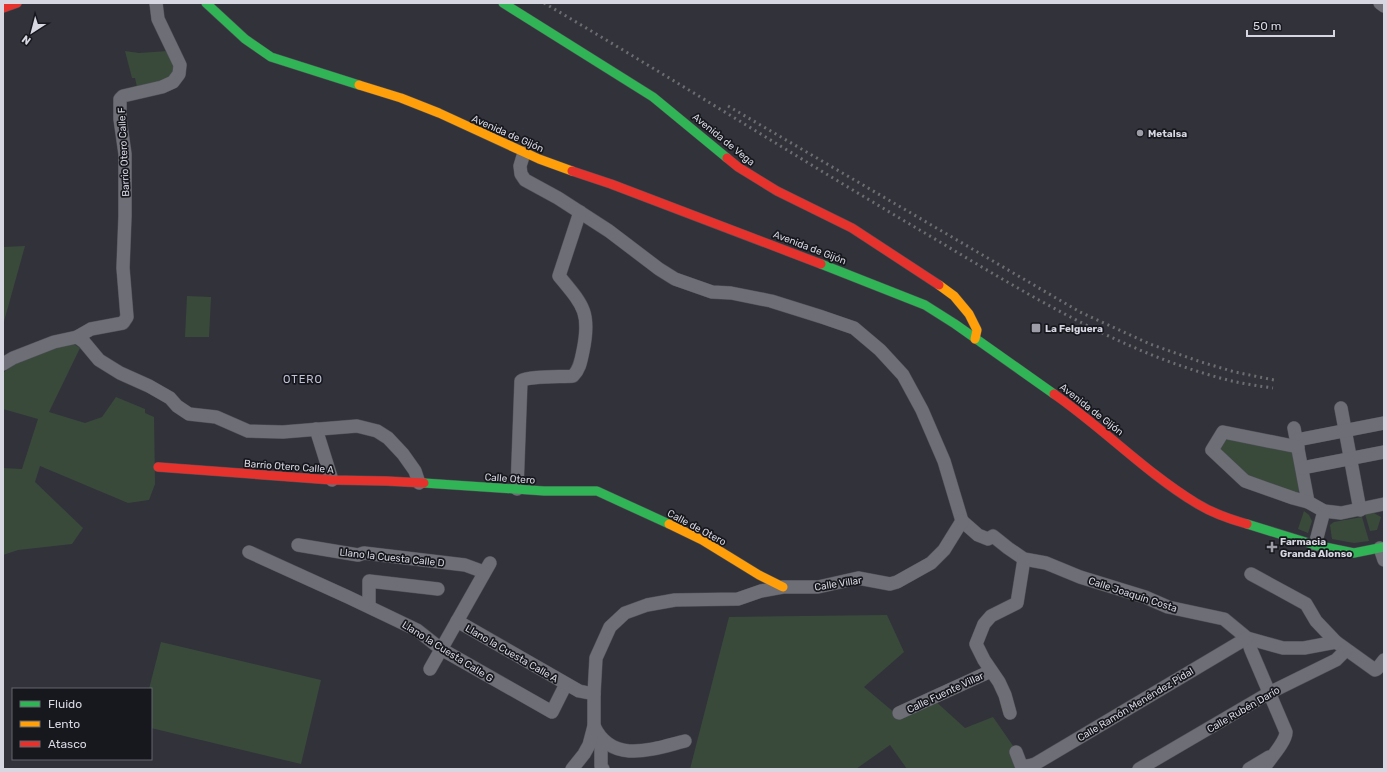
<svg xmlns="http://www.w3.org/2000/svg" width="1387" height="772" font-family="Rubik,sans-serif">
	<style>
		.green { fill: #394a3b }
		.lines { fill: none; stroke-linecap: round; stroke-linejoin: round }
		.street-casing { stroke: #4f5057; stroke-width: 14 }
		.fast-casing { stroke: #4f5057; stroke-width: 10 }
		.slow-casing { stroke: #4f5057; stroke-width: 10 }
		.jam-casing { stroke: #4f5057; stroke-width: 10 }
		.street { stroke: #6e6e76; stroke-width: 13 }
		.fast { stroke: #30b455; stroke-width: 9 }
		.slow { stroke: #ff9f0a; stroke-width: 9 }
		.jam { stroke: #e5322d; stroke-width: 9 }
		.rail { stroke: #6c6c71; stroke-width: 3; stroke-dasharray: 2 4; stroke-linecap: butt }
		.poi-dot { fill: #9d9da7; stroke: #17171e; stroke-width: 1.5 }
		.labels { text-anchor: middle; stroke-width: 3.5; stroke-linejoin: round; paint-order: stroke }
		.street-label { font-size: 10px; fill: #d6d7e1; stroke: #17171e }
		.poi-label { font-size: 10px; font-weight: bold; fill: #d6d7e1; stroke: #17171e; text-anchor: start }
		.neighbourhood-label { font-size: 11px; letter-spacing: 1px; fill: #c2c3d6; stroke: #17171e }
	</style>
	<rect width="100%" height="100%" fill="#32323a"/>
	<g class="green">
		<polygon points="125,51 139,53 168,51 173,62 173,74 165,80 137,87 135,78 132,78"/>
		<polygon points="25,246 3,325 3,247"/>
		<polygon points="187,296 211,297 209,337 185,337"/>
		<polygon points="69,341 80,348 49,412 85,423 102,417 116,397 145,409 145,413 154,417 155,484 149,500 128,503 40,466 35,482 83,528 72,544 18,550 3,555 3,468 22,469 38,419 3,409 3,373 16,362"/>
		<polygon points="1225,435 1293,450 1300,489 1298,493 1246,479 1216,450"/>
		<polygon points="1304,511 1309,515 1312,521 1308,533 1298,529"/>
		<polygon points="1374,513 1381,517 1377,530 1370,531 1365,514"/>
		<polygon points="1362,517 1369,541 1354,543 1332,539 1330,525 1334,522"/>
		<polygon points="887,615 904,652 864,687 902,719 933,699 965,728 993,717 1029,769 907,769 890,745 856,769 690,769 729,617"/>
		<polygon points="161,642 321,680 301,764 151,728 151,689 149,689"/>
	</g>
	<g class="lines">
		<defs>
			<g id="street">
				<polyline points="1380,3 1384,6"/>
				<polyline points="524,153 520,166 521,174 525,180 558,198 609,231 659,269 675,279 712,292 731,293 771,301 822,317 854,328 880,350 903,375 922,410 944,461 962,521"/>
				<polyline points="77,337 84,342 99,360 120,373 149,386 170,398 177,406 189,414 216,417 248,431 283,432 357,426 377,431 388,438 403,454 415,471 419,483"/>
				<polyline points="3,364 13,358 54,342 77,337 91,329 123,323 127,317 123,268 125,216 125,154 120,119 120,99 123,96 162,87 173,82 179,74 180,65 158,19 156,3"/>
				<polyline points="1341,408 1360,510"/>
				<polyline points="1294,428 1308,502"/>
				<polyline points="316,429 332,480"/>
				<polyline points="1297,440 1384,423"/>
				<polyline points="1298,447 1223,432 1212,450 1245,481 1293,498 1308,502 1324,511 1341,513 1384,504"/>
				<polyline points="1302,468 1384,452"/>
				<path d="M517 489 521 381C528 376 562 377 573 376 580 369 581 360 583 351 591 312 583 305 559 276L580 212"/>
				<polyline points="962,521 978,535 988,539 993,536 1008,548 1024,559 1046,563 1080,577 1145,597 1168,607 1224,619 1247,638 1283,648 1304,648 1336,642"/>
				<polyline points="298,545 358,555 364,553 465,565 484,572"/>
				<polyline points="1315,545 1324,511"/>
				<polyline points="1380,548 1384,560"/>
				<polyline points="249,552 348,597 417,630 441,649 552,712 566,684"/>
				<polyline points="1251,574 1306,604 1316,621 1336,642 1375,670 1377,669 1384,660"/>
				<polyline points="369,606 369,581 438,589"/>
				<polyline points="457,621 579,691 594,694"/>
				<path d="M1247 638 1251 650 1286 732C1286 742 1269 760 1263 769"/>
				<polyline points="430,669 490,563"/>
				<polyline points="899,713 991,671"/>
				<polyline points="1010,713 1005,695 999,682 984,660 976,644 984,624 991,616 1017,603 1024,559"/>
				<path d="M594 726C612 765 653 749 685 741"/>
				<polyline points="601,739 601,766 603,769"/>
				<path d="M1016 752 1021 765C1026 767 1030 766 1035 764L1247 638"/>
				<polyline points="572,769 584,754 589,745 594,726 594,694 596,658 610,627 625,613 647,605 675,600 738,599 761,591 783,587 818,587 858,578 890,584 897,582 931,563 944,550 962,521"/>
				<polyline points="1139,769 1269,693 1336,660 1346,650"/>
				<polyline points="1249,769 1269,757"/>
			</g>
			<g id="fast">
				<polyline points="206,3 245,39 271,57 359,85"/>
				<polyline points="503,3 653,97 727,158"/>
				<polyline points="821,264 925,305 955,324 1054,394"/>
				<polyline points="424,483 544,491 597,491 669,524"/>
				<polyline points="1247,524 1315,545 1354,553 1384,547"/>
			</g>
			<g id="slow">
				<polyline points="359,85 401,98 439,113 539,159 572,171"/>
				<polyline points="939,285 954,296 969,314 977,330 975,339"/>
				<polyline points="669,524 702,540 759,575 783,587"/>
			</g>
			<g id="jam">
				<polyline points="3,8 17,3"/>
				<polyline points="727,158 738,167 777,191 852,228 939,285"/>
				<polyline points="572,171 611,184 821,264"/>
				<path d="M1054 394C1103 428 1145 472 1196 503 1212 513 1229 519 1247 524"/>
				<polyline points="158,467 332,480 386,481 424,483"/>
			</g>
		</defs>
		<use href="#street" class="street-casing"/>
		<use href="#fast" class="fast-casing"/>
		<use href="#slow" class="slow-casing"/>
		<use href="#jam" class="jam-casing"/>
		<use href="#street" class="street"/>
		<use href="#fast" class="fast"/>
		<use href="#slow" class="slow"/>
		<use href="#jam" class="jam"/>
		<g class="rail">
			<path d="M544 3C670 77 793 155 918 229 1018 288 1118 353 1232 381 1245 384 1259 386 1273 388"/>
			<polyline points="728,106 1080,312 1150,344 1201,362 1235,372 1274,380"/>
		</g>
	</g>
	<g class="poi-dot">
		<circle cx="1140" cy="133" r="4"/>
		<rect x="1031" y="323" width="10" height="10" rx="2"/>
		<path d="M1270 541h4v4h4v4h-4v4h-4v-4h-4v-4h4z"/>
	</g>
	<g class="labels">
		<g class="street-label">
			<text transform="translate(508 133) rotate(24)" y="4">Avenida de Gijón</text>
			<text transform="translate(724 139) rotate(39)" y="4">Avenida de Vega</text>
			<text transform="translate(123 152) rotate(-93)" y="4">Barrio Otero Calle F</text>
			<text transform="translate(810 247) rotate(21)" y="4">Avenida de Gijón</text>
			<text transform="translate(1092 409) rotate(38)" y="4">Avenida de Gijón</text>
			<text transform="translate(289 466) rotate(4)" y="4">Barrio Otero Calle A</text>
			<text transform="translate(510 478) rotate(4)" y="4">Calle Otero</text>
			<text transform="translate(697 527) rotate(28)" y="4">Calle de Otero</text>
			<text transform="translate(392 557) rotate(6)" y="4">Llano la Cuesta Calle D</text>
			<text transform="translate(838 583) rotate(-9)" y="4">Calle Villar</text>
			<text transform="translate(1133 594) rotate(18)" y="4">Calle Joaquín Costa</text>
			<text transform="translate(448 651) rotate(32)" y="4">Llano la Cuesta Calle G</text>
			<text transform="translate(512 653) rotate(30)" y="4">Llano la Cuesta Calle A</text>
			<text transform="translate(945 692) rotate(-25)" y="4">Calle Fuente Villar</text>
			<text transform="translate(1135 704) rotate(-31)" y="4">Calle Ramón Menéndez Pidal</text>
			<text transform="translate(1243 709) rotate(-30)" y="4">Calle Rubén Darío</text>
		</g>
		<g class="poi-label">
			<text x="1148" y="137">Metalsa</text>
			<text x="1045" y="332">La Felguera</text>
			<text x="1280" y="545">Farmacia<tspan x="1280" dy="12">Granda Alonso</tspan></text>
		</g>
		<g class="neighbourhood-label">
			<text x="303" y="383">OTERO</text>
		</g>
	</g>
	<rect width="1387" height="772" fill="none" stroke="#d6d7e1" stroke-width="8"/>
	<rect x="12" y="688" width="140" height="72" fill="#17171e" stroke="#63646c"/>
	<rect x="20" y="701" width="20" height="6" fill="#30b455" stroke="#63646c"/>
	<text x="48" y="708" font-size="12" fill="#d6d7e1">Fluido</text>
	<rect x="20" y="721" width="20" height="6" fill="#ff9f0a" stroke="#63646c"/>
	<text x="48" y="728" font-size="12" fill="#d6d7e1">Lento</text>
	<rect x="20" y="741" width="20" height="6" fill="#e5322d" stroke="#63646c"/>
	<text x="48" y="748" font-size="12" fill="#d6d7e1">Atasco</text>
	<g transform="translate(32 32) rotate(216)" stroke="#17171e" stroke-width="3" paint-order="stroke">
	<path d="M0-3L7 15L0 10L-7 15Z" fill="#d6d7e1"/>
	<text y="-6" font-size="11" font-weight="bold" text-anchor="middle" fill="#d6d7e1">N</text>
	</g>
	<path d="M1247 30v6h87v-6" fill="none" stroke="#d6d7e1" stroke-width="2"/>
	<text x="1253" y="30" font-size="12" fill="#d6d7e1" stroke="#17171e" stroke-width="3" paint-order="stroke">50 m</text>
</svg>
